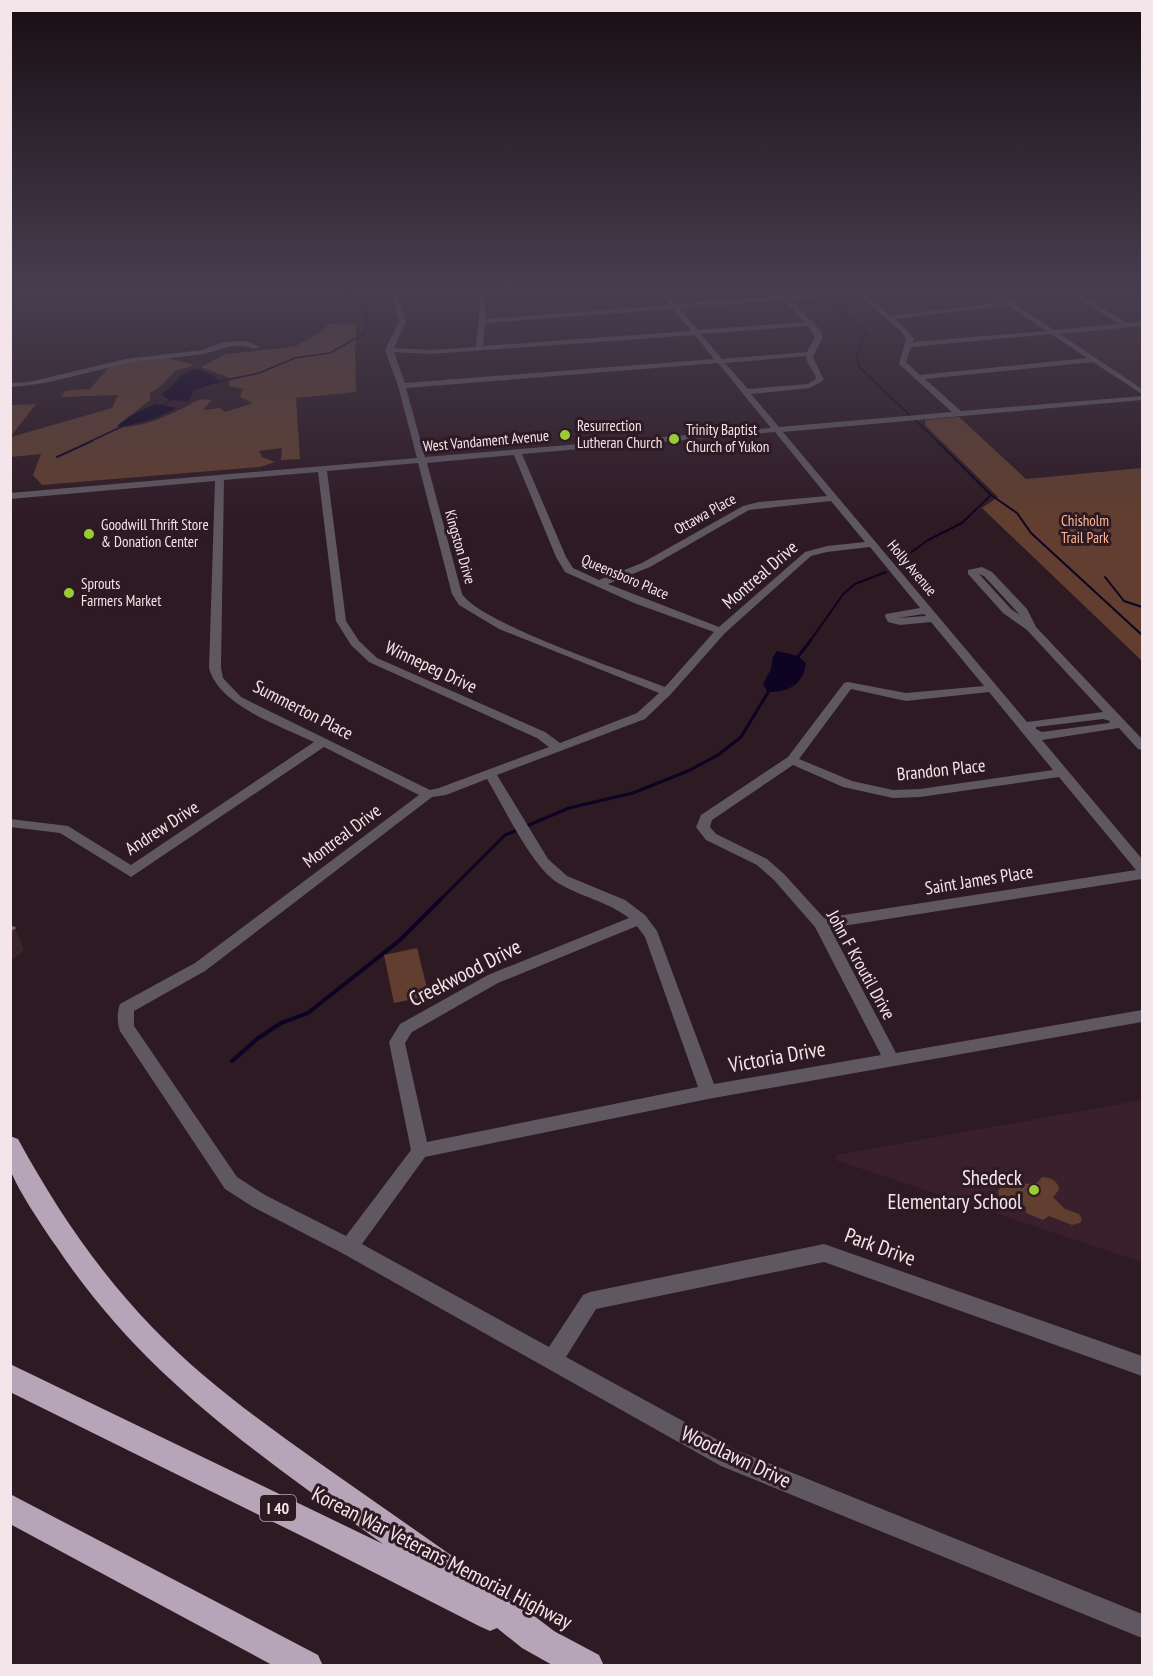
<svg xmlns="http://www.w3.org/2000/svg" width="1153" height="1676" font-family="'PT Sans Narrow',sans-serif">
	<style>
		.built { fill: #3a1f2c }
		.green { fill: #613e2f }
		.water { fill: #0d0322 }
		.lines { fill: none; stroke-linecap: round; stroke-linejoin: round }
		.stream-far3 { stroke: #0d0322; stroke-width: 1.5 }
		.stream-far2 { stroke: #0d0322; stroke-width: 2 }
		.stream-far1 { stroke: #0d0322; stroke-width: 3 }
		.stream { stroke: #0d0322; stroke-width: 4 }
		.minor { fill: #5f5860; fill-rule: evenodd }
		.highway { fill: #b6a4b8; fill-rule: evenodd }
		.shaded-wall { fill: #3b2529 }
		.building { fill: #624b4d; stroke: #796466; stroke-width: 1.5 }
		.poi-dot { fill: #98cb36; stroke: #2e1a23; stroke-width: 2 }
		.labels { text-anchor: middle; stroke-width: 6; stroke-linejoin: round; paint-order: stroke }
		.far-poi-label { font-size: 15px; fill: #f4e5eb; stroke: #2e1a23; text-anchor: start }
		.far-street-label { font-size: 15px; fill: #f4e5eb; stroke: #2e1a23 }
		.far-park-label { font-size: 15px; fill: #ffb696; stroke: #2e1a23 }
		.shield { fill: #2e1a23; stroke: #b9a8af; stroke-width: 1.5 }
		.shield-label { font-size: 16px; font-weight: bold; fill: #f4e5eb }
		.street-label { font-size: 18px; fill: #f4e5eb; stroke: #2e1a23 }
		.near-street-label { font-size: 21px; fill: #f4e5eb; stroke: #2e1a23 }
		.near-poi-label { font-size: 21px; fill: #f4e5eb; stroke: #2e1a23; text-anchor: end }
	</style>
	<rect width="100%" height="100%" fill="#2e1a23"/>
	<g class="built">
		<polygon points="1142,325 1142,391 1057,334 1059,331"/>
		<polygon points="1142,1100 1142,1262 835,1160 836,1155"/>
	</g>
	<g class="green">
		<path d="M357 323 355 349 356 392 296 398 300 459 281 460 282 448 259 451 262 457 275 462 260 467 42 485 33 475 41 454 11 457V437L112 408 118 395 61 397 65 391 90 389 110 366 162 357 195 365 175 371 161 386 150 393V400L116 427C136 429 163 418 181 409 194 403 198 397 212 400L203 410 220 408 225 412 253 403 240 397 243 389 229 386 230 378 201 367 226 354 294 347 324 330 328 324Z"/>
		<polygon points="36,404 11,436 11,405"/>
		<polygon points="959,417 1026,479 1142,468 1142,661 982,508 998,497 925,425 925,420"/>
		<polygon points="417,948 429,996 394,1003 384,955"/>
		<path d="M1042 1177C1050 1177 1059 1181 1059 1190L1053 1197 1065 1209 1079 1214 1082 1219 1080 1223 1072 1225 1049 1216 1043 1220 1026 1213V1207L1000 1201 998 1192 1000 1188H1015L1023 1184 1037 1183Z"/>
	</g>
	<g class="water">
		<path d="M198 369 214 376 220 382 194 390 189 401 169 400 161 394C179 385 176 371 198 369Z"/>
		<polygon points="155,404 177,408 153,419 121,427 118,425 130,416"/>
		<path d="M777 651 798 656 806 663C803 685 789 692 768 692L763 684 771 669 773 657Z"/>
	</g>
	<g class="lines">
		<g class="stream-far3">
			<polyline points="815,288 865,333 856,358 860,368 938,442"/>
			<polyline points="217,382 259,373 295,358 330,353 365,333 367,316 363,301 341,292 345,288"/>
			<polyline points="161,407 172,399"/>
			<polyline points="89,442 123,426"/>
		</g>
		<g class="stream-far2">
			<polyline points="937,441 991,495 1017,513 1031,533 1142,635"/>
			<polyline points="57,457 92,441"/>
			<polyline points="898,562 928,540 962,523 991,495"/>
			<polyline points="1105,577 1124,601 1142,607"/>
			<polyline points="810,641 844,593 855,584 886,572"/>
		</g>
		<g class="stream-far1">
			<polyline points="796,659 811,640"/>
			<polyline points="524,827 569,808 633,793 688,771 718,755 741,737 770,689"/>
			<polyline points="440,900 505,835 518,830"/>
		</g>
		<polyline class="stream" points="232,1061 257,1039 281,1023 308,1013 400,940 441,899"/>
		<g class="minor">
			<path d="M393 288H399L397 293 406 322 394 348 430 350 476 347 480 305 478 295 481 288H487L485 293 589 288 485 297V319L670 305 656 288H663L676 304 779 296 772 288H779L786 295 860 288H910L866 295 891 316 1003 302 984 288H992L1054 330 1119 324 1062 288H1070L1127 323 1142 322V326L1060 334 1142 389V394L1093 362 925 379 961 411 1142 396V400L783 432 1027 722 1103 712 1027 630 1003 613 968 574V570L982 567 992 572 1027 609 1036 627 1142 739V750L1138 749 1119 728 1042 740 1142 859V879L830 928 896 1053 1142 1010V1022L708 1099 425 1157 362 1244 549 1347 583 1295 590 1292 824 1244 1142 1356V1376L824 1262 596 1309 566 1357 736 1450 1142 1614V1638L721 1466 342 1253 253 1207 225 1189 120 1031C117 1024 117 1011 120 1004L195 963 419 795 324 747 131 877 60 833 10 827V819L68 826 131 865 314 742C281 726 219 706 209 668L215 481 10 499V493L417 458 398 386 385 350 399 322 391 293ZM860 294V296L901 331 906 339 899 364 952 412 779 427 751 394 810 388 824 380 813 357 823 337 821 331 790 299ZM783 300 805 322 698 330 679 308ZM1008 305 1046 331 912 342 914 339 906 329 895 319ZM673 309 691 331 483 346 485 323ZM808 326 815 337 807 352 722 359 701 334ZM1051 334 1087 358 920 375 906 362 911 347ZM695 335 714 359 405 383 394 352 430 354ZM806 356C807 366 815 371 816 379L808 384 748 389 725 363ZM718 363 771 428 425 457 406 388ZM775 432 827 496 759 502 743 506 642 563 599 580 573 568 566 557 522 454ZM514 455 556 557 565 572 634 603 714 632 665 687C625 671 482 624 462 594L427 463ZM418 463 452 594 459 605 499 629 659 693 637 713 560 743 545 732 377 658 359 641 346 621 327 471ZM318 472 336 621 351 645 369 662 537 738 549 747 439 788 430 790 241 697 223 678 221 668 224 480ZM831 501 865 542 827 546 805 552 719 627 608 584 650 567 749 510ZM870 547 920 608 886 614 885 616 888 622 900 625 931 622 984 686 906 693 848 682 844 683 788 757 701 815 696 827 706 840 757 865 774 880 815 927 881 1055 714 1084 657 931 645 915 625 900 567 876 548 859 497 775 645 719 671 694 725 633 811 556 827 552ZM979 574 984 576 1020 615 1011 609ZM924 614 926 616 897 618ZM851 689 906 701 989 692 1053 770 920 789 893 790 852 781 799 759ZM1103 719 1110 721 1109 723 1042 732 1036 729V727ZM793 765 843 787 893 798 920 797 1059 777 1136 870 824 918 784 874 767 859 716 834 710 827 712 820ZM487 779C504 807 531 866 558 883 581 897 607 901 629 918L488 975 400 1024 389 1042 411 1150 346 1236 265 1195 237 1177 134 1026V1011L205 971 432 797 446 795ZM637 926 645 937 698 1087 427 1142 405 1043 412 1032 498 983Z"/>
			<path d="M246 341 259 347 255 349C229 341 225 350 202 354 176 359 149 358 124 364 86 372 49 385 10 387V383L29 382 126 359 202 350 224 342Z"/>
		</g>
		<g class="highway">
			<path d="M10 1136 18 1139C55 1207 98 1271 152 1327 202 1379 260 1421 318 1462 397 1518 478 1572 554 1631L599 1655 604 1666H554L522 1648 497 1628 490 1631 479 1626 318 1544 10 1392V1364L383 1544C257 1453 144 1378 56 1246 46 1232 13 1183 10 1168 9 1158 10 1146 10 1136Z"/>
			<polygon points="10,1494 318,1655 323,1666 274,1666 10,1524"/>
		</g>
	</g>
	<polygon class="shaded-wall" points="15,928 24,950 10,961 10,931"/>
	<polygon class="building" points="10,926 15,928 10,931"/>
	<linearGradient id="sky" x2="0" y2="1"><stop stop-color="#190e13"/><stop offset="0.55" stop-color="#463e50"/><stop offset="1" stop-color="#463e50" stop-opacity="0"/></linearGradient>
	<rect width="1153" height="523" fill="url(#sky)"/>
	<g class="poi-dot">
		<circle cx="565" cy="435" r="6"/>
		<circle cx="674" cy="439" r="6"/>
		<circle cx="89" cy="534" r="6"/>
		<circle cx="69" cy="593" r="6"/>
		<circle cx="1034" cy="1190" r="6"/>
	</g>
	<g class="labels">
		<g class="far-poi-label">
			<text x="577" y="431">Resurrection<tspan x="577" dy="17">Lutheran Church</tspan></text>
			<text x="686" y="435">Trinity Baptist<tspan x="686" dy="17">Church of Yukon</tspan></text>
			<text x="101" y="530">Goodwill Thrift Store<tspan x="101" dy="17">&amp; Donation Center</tspan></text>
			<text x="81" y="589">Sprouts<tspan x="81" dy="17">Farmers Market</tspan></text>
		</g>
		<g class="far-street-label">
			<text transform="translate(486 441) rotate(-5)" y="5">West Vandament Avenue</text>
			<text transform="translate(705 514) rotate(-29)" y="5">Ottawa Place</text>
			<text transform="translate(460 547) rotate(74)" y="5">Kingston Drive</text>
			<text transform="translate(912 568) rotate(50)" y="5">Holly Avenue</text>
			<text transform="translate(625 577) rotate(23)" y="5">Queensboro Place</text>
		</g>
		<g class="far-park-label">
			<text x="1085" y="526">Chisholm<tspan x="1085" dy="17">Trail Park</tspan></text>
		</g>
		<rect class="shield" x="260" y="1495" width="36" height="26" rx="4.5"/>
		<g class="shield-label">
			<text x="278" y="1514">I 40</text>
		</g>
		<g class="street-label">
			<text transform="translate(760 575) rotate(-41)" y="6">Montreal Drive</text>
			<text transform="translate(431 667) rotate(25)" y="6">Winnepeg Drive</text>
			<text transform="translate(303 710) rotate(27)" y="6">Summerton Place</text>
			<text transform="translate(941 770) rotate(-6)" y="6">Brandon Place</text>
			<text transform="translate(162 828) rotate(-33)" y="6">Andrew Drive</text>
			<text transform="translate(342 836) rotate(-37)" y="6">Montreal Drive</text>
			<text transform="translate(979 880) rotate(-9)" y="6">Saint James Place</text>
			<text transform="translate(861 965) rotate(61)" y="6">John F Kroutil Drive</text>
		</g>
		<g class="near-street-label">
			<text transform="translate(465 973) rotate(-27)" y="7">Creekwood Drive</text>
			<text transform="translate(777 1057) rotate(-10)" y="7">Victoria Drive</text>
			<text transform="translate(880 1247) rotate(20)" y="7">Park Drive</text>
			<text transform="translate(736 1457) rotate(25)" y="7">Woodlawn Drive</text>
			<text transform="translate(442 1558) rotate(27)" y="7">Korean War Veterans Memorial Highway</text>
		</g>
		<g class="near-poi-label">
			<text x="1022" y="1185">Shedeck<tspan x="1022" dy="24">Elementary School</tspan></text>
		</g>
	</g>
	<rect width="1153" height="1676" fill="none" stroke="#f4e5eb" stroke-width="24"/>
</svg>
